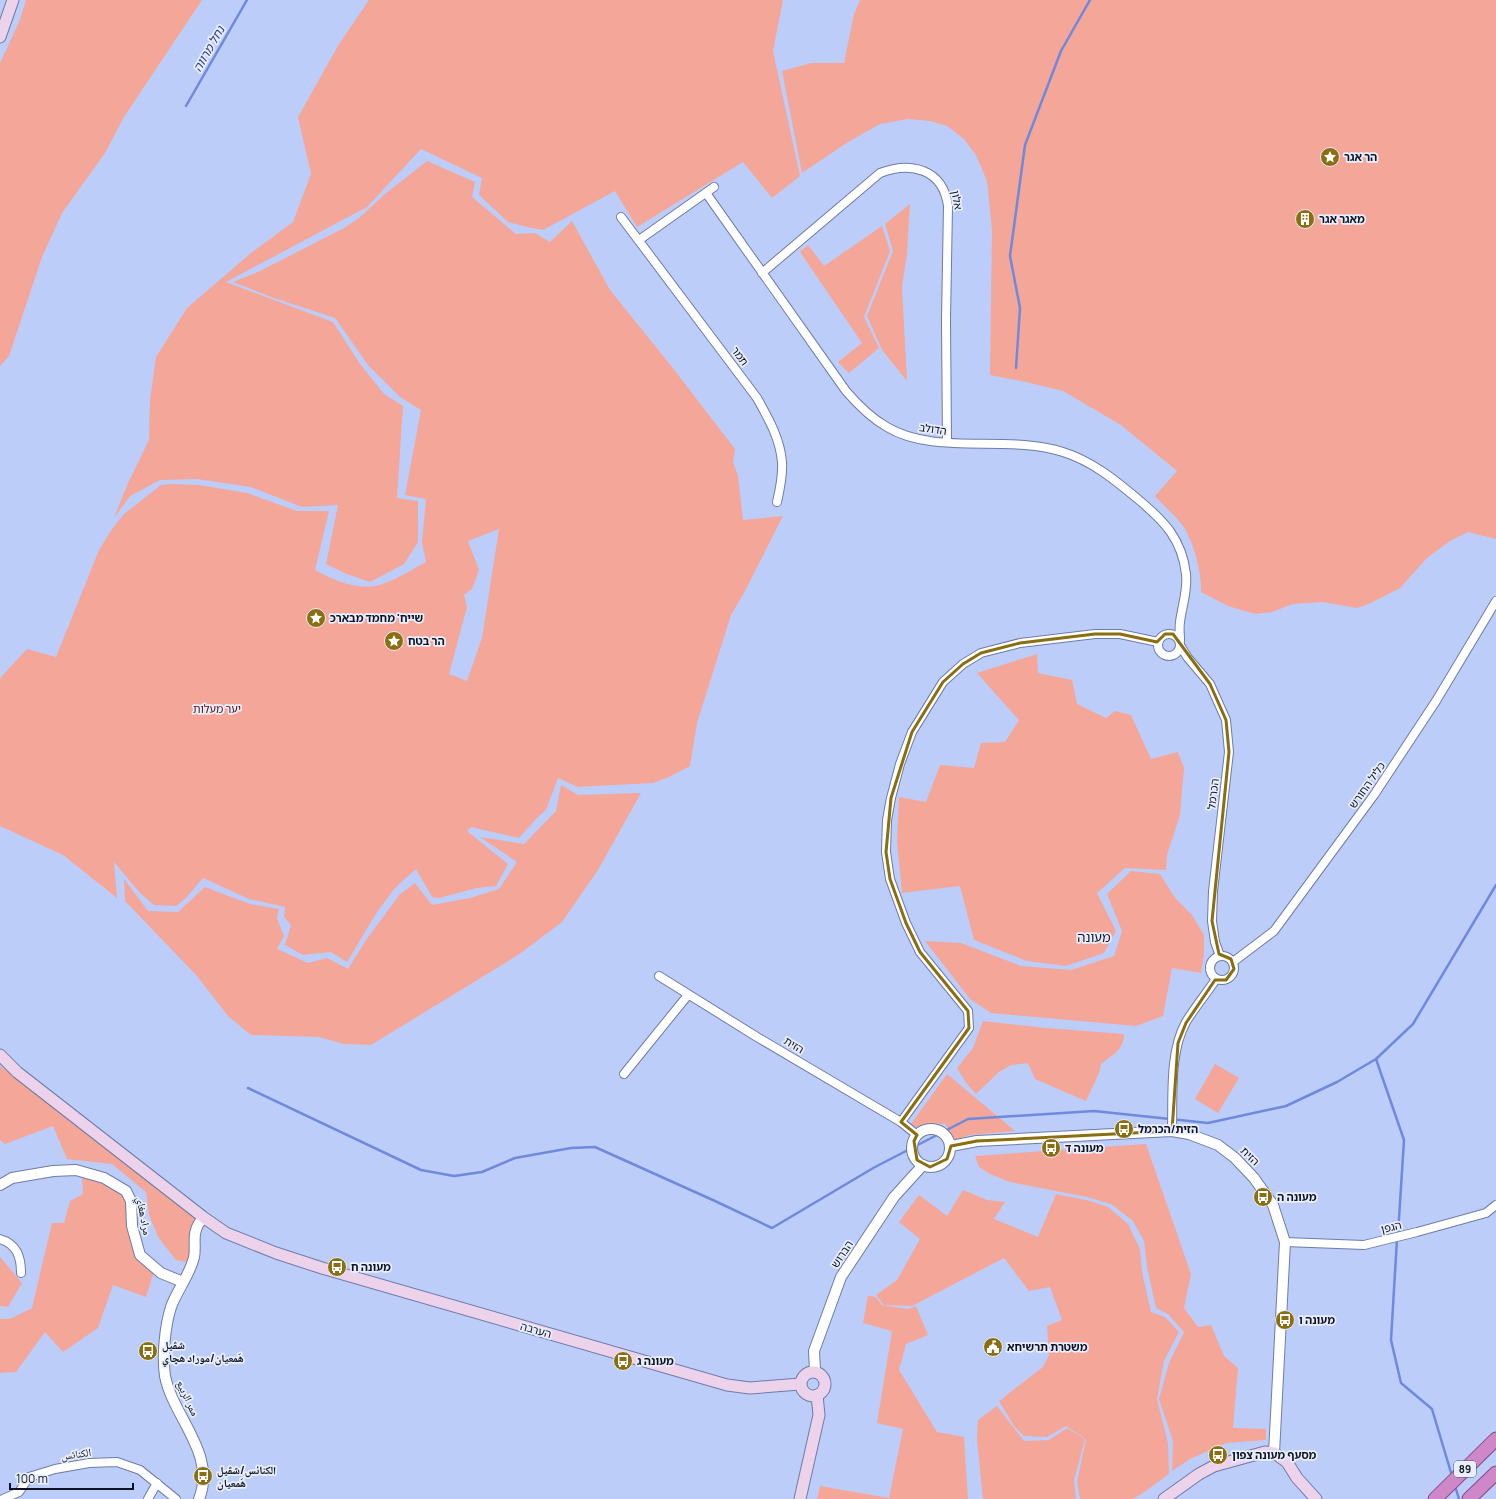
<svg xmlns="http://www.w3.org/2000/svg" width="1496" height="1499" font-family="Manrope,'Noto Naskh Arabic','Noto Sans Hebrew',sans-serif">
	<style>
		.green { fill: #f4a699; fill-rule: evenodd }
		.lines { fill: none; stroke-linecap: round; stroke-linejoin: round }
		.stream { stroke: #6f89dc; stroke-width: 2.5 }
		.minor-casing { stroke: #6e7ca5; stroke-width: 10 }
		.tertiary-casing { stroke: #6e7ca5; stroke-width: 12 }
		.secondary-casing { stroke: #6e7ca5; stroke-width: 13 }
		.trunk-casing { stroke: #824b85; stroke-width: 15 }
		.minor { stroke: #fff; stroke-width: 8 }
		.tertiary { stroke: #fff; stroke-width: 10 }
		.secondary { stroke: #ecd2eb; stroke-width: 11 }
		.trunk { stroke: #ce87c8; stroke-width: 13 }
		.marked { fill: none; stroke: #8b6e10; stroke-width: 3; stroke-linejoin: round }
		.labels { text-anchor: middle; stroke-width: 3.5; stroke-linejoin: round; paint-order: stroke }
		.shield { fill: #e9eefc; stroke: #505463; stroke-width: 1 }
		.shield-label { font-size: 10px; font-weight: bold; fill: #0e1222 }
		.poi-label { font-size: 11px; font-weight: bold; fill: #0e1222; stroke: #e9eefc; text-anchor: start }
		.street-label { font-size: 11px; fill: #0e1222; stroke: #e9eefc }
		.park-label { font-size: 11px; fill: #4f100a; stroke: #e9eefc }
		.water-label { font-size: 12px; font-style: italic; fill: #273999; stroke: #e9eefc }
		.quarter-label { font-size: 13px; fill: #0e1222; stroke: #e9eefc }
	</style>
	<rect width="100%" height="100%" fill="#bdcdfa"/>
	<g class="green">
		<polygon points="26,0 202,0 124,117 105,153 62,213 42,257 9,356 0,366 0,63 19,22"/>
		<polygon points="369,0 783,0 773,51 800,176 772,198 743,162 637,227 615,191 543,230 527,227 508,222 479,195 482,178 421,149 367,207 226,282 333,322 360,364 384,394 403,406 397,498 418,501 418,542 404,564 370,582 344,573 326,564 338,505 302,507 251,487 197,479 160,480 130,496 114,518 128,483 149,440 150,400 156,357 187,308 251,253 293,222 311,174 298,117 339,44"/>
		<path d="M860 0H1496V539L1468 532 1450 541 1427 558 1400 588 1369 604 1357 608 1322 602 1293 604 1272 612 1255 614 1228 606 1201 592C1202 573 1194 545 1185 529 1179 519 1163 505 1155 496L1177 471 1121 425 1063 391 1026 382 990 375 992 230 987 181 976 155 964 139 947 126 930 121 908 119 880 124 848 142 802 173 782 71 811 63H844L854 14Z"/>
		<path d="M427 161 475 182 472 197 516 234 535 233 550 242 572 221 610 290 672 367 735 449 733 462 738 476 743 520 783 516 745 591 731 615 697 723 690 766 669 777 653 783 578 787 558 778 546 810 537 818 519 838 471 827 467 831 508 864 496 886 477 888 439 898 432 897 416 869 395 888 377 912 347 962 331 952 303 955 285 945 291 925 284 917 285 907 249 899 203 878 185 899 176 906 154 905 140 893 114 862 117 898 63 855 0 826V682L1 677 27 649 56 657 99 550 112 529 124 514 161 485 171 484 199 485 247 493 297 511H329L315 570C335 581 362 593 385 583 399 578 413 569 426 562L422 542 426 499 405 495 421 410 400 397 368 365 335 318 271 297 233 282 260 271 344 228 359 218 385 194ZM499 529 482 638 467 681 449 674 467 607 464 595 472 589 479 570 468 541Z"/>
		<polygon points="910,204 907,254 902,286 907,381 882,350 867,316 893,251 885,224"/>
		<polygon points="882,226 890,251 864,317 879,348 849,373 838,362 862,343 800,252 808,245 824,266"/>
		<polygon points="1037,654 1038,673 1072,680 1077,704 1106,718 1115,711 1131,715 1151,759 1178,752 1184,768 1180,815 1167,855 1166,870 1125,868 1097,893 1116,931 1104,953 1066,966 1027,961 974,940 960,886 902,893 897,841 899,797 926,802 940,765 974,768 981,743 1005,742 1019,720 977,673"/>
		<polygon points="561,785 578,795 641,793 598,870 562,922 518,955 371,1045 344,1044 319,1037 251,1035 228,1016 197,976 125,901 124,879 148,911 178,912 205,887 250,904 279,909 277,918 284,936 277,949 308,963 327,958 348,969 366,940 400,894 415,883 432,905 470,898 499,889 517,862 480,837 524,844 556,811"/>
		<polygon points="1131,871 1160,874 1175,898 1192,915 1204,935 1204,955 1201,973 1172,968 1163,1016 1136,1026 991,1013 970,999 925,941 961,943 1021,966 1071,970 1114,956 1122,931 1107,894"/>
		<path d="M983 1021 1046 1028 1124 1034C1124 1050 1112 1055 1101 1064L1099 1073 1086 1101 1035 1079 1028 1063 1011 1065 999 1072 976 1094 967 1084 957 1068 973 1048Z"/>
		<polygon points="1215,1064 1239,1078 1218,1113 1195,1099"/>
		<polygon points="0,1066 197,1215 190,1263 176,1260 158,1237 149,1215 146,1192 112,1164 67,1159 53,1126 5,1144 0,1140"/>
		<polygon points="947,1074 1015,1131 970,1135 954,1140 945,1124 931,1123 918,1128 911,1124"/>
		<polygon points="1146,1144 1191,1274 1184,1308 1198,1327 1211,1325 1224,1356 1238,1368 1233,1428 1266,1429 1266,1440 1226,1443 1190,1459 1172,1471 1173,1441 1159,1399 1169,1363 1184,1332 1168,1314 1156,1308 1147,1267 1144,1241 1133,1221 1111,1204 1087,1197 1010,1182 990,1174 979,1167 975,1156"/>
		<polygon points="82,1177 102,1180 122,1189 134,1233 144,1256 155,1268 146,1297 113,1285 98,1328 63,1352 45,1332 16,1372 0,1373 0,1319 10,1319 32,1308 52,1223 64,1223 70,1201 83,1194"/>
		<polygon points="963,1190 987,1200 1005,1202 994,1219 1038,1237 1056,1194 1090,1201 1108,1207 1128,1224 1140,1249 1142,1272 1151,1312 1165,1317 1179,1332 1164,1361 1157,1399 1168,1443 1169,1474 1143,1493 1133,1499 1080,1499 1077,1482 1086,1439 1066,1426 1047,1437 1024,1436 1014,1426 999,1401 1043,1367 1049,1355 1047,1326 1062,1320 1050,1287 1029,1291 1004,1258 912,1306 884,1305 876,1295 897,1280 920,1239 899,1222 919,1195 947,1216"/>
		<polygon points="0,1257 22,1283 8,1307 0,1306"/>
		<polygon points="868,1296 876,1297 882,1305 908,1309 916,1306 928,1335 906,1344 899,1370 937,1432 964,1437 968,1499 817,1499 820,1486 889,1498 903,1429 877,1423 892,1331 863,1323"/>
		<polygon points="997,1406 1024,1441 1049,1440 1067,1428 1085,1439 1074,1480 1076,1499 983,1499 977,1439 978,1420"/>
	</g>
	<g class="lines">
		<g class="stream">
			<polyline points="186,106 247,0"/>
			<polyline points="1016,368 1020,308 1010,256 1025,145 1061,51 1090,0"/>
			<polyline points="1376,1059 1404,1140 1398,1234"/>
			<polyline points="248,1088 421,1170 454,1176 482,1172 515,1158 571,1148 595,1147 715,1201 772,1228 875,1167 968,1119 1094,1111 1208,1123 1286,1106 1337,1082 1376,1059 1413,1024 1496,885"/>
			<polyline points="1397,1239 1391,1340 1401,1383 1432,1409 1452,1476"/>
			<polyline points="1455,1486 1459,1499"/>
		</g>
		<defs>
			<g id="minor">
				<path d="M706 193 846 391C858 405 871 418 887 427 935 456 1008 434 1063 452 1092 461 1115 480 1139 500 1164 521 1182 539 1186 574 1188 590 1182 606 1180 622 1179 628 1180 634 1180 640"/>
				<path d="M621 217 757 398C768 418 780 438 782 462 783 475 780 489 777 502"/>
				<polyline points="639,240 714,187"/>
				<path d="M762 273 880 173C911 161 943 169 948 206L946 320 947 442"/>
				<circle cx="1169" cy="645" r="11"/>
				<polyline points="1181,647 1188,658 1210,684 1226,720 1229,752 1213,891 1212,921 1215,942 1220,956"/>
				<circle cx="1222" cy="968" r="12"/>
				<polyline points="1233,962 1274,931 1374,795 1436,701 1496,601"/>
				<polyline points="659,976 757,1037 901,1122 917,1135"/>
				<polyline points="624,1074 688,995"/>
				<polyline points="901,1122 969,1028 968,1011 920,952 906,923 890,879 886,852 887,820 891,798 900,764 912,732 943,682 963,664 981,653 1020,643 1095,634 1120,634 1158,642"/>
				<path d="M1172 1131C1173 1098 1169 1052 1186 1022 1195 1007 1207 993 1216 979"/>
				<path d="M0 1239C17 1244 21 1257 21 1273"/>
				<polyline points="1285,1242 1364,1245 1417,1232 1486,1213 1496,1205"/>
				<polyline points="3,1499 19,1492 29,1477 55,1469 89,1463 117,1462 140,1470 176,1499"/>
				<polyline points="148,1499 157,1483"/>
			</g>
			<g id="tertiary">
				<circle cx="931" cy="1148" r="19"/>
				<polyline points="951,1146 977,1141 1172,1131 1189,1134 1218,1145 1235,1158 1254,1178 1273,1205 1285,1242 1274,1453"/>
				<polyline points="0,1185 12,1178 53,1171 76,1170 104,1178 126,1191 131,1201 132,1226 140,1255 161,1273 183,1282"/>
				<polyline points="815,1371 814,1351 841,1277 894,1197 923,1165"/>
				<path d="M199 1499C217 1454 173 1417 165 1376 162 1356 165 1326 171 1307 177 1290 190 1275 194 1257 196 1248 193 1238 196 1230 197 1225 201 1221 203 1217"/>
			</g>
			<g id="secondary">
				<polyline points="0,37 13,0"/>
				<polyline points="0,1055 17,1072 203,1217 226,1233 276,1253 322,1268 727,1385 750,1388 800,1384"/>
				<circle cx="813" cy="1384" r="12"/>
				<polyline points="800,1499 819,1415 817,1395"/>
				<polyline points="1164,1499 1199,1474 1214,1466 1265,1452 1274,1453 1287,1462 1297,1478 1316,1499"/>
			</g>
			<g id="trunk">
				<polyline points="1435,1499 1496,1439"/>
				<polyline points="1469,1499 1496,1473"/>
			</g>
		</defs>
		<use href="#minor" class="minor-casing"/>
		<use href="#tertiary" class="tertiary-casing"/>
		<use href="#secondary" class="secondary-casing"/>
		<use href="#trunk" class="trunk-casing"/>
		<use href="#minor" class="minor"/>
		<use href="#tertiary" class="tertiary"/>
		<use href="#secondary" class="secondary"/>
		<use href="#trunk" class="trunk"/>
	</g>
	<path class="marked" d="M1095 634H1120L1157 642 1165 634H1173L1210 684 1226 720 1229 752 1212 921 1219 954 1231 959 1234 969 1226 980H1215L1186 1023 1178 1043 1172 1131 977 1141 951 1146 947 1159 930 1167 917 1160 914 1141 917 1135 901 1122 969 1028 968 1011 920 952 906 923 890 879 886 852 891 798 912 732 943 682 963 664 981 653 1020 643Z"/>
	<defs>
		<symbol id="sight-disc" viewBox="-11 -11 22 22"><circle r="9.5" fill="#8b6e10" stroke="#e9eefc"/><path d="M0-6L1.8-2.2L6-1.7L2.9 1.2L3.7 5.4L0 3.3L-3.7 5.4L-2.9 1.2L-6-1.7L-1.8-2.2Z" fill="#fff"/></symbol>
		<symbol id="building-disc" viewBox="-11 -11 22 22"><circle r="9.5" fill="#8b6e10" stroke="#e9eefc"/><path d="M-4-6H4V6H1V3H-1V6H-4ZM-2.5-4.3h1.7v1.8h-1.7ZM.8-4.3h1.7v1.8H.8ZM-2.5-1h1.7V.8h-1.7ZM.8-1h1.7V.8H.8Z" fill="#fff"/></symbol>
		<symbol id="bus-disc" viewBox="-11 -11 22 22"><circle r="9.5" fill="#8b6e10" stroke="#e9eefc"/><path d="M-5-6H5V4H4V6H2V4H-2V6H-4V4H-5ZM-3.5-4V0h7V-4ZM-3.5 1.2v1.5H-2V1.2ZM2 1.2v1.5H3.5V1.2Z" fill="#fff"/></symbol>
		<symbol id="civic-disc" viewBox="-11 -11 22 22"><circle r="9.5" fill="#8b6e10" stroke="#e9eefc"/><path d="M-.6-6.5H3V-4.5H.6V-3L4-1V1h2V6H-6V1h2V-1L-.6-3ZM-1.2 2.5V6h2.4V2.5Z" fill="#fff"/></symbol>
	</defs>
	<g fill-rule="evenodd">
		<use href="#sight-disc" x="1319" y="146" width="22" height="22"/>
		<use href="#building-disc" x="1294" y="208" width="22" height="22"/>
		<use href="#sight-disc" x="305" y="607" width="22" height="22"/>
		<use href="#sight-disc" x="383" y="630" width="22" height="22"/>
		<use href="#bus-disc" x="1113" y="1118" width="22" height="22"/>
		<use href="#bus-disc" x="1040" y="1137" width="22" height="22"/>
		<use href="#bus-disc" x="1252" y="1186" width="22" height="22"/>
		<use href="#bus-disc" x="326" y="1256" width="22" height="22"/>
		<use href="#bus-disc" x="1274" y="1309" width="22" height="22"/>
		<use href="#civic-disc" x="982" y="1336" width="22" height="22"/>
		<use href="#bus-disc" x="137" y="1340" width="22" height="22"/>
		<use href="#bus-disc" x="612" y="1350" width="22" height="22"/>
		<use href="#bus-disc" x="1207" y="1444" width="22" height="22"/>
		<use href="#bus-disc" x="192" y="1465" width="22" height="22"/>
	</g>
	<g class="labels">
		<rect class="shield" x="1454" y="1461" width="22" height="16" rx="3"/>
		<g class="shield-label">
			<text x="1465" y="1473">89</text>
		</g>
		<g class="poi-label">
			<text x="1344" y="161">הר אגר</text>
			<text x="1319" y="223">מאגר אגר</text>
			<text x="330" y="622">שייח' מחמד מבארכ</text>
			<text x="408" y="645">הר בטח</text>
			<text x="1138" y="1133">הזית/הכרמל</text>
			<text x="1065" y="1152">מעונה ד</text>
			<text x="1277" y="1201">מעונה ה</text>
			<text x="351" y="1271">מעונה ח</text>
			<text x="1299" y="1324">מעונה ו</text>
			<text x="162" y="1349">شڤيل<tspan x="162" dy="13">هَمعيان/موراد هچاي</tspan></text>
			<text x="1007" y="1351">משטרת תרשיחא</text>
			<text x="637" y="1365">מעונה ג</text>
			<text x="1232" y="1459">מסעף מעונה צפון</text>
			<text x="217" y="1474">الكنائس/شڤيل<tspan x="217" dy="13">هَمعيان</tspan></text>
		</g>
		<g class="street-label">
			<text transform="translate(957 200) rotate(79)" y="4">אלון</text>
			<text transform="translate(740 356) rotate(53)" y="4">תמר</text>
			<text transform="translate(933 429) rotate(8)" y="4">הדולב</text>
			<text transform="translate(1367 785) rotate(-55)" y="4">כליל החורש</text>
			<text transform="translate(1213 794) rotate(-83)" y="4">הכרמל</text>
			<text transform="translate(794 1045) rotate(31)" y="4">הזית</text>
			<text transform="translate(1250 1156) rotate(44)" y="4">הזית</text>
			<text transform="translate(144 1216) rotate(79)" y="4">مراد هغاي</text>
			<text transform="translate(1391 1227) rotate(-13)" y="4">הגפן</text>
			<text transform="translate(842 1254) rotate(-56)" y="4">הברוש</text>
			<text transform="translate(536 1330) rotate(16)" y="4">הערבה</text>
			<text transform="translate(188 1398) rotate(65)" y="4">ممر الربيع</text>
			<text transform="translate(76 1454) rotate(-8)" y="4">الكنائس</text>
		</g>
		<g class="park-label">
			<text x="217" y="713">יער מעלות</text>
		</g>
		<g class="water-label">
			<text transform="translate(209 49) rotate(-60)" y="4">נחל מרווה</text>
		</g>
		<g class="quarter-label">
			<text x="1094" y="942">מעונה</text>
		</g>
	</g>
	<path d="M10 1483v6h123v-6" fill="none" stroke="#0e1222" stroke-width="2"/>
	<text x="16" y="1483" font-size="12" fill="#0e1222" stroke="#e9eefc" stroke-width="3" paint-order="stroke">100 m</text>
</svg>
